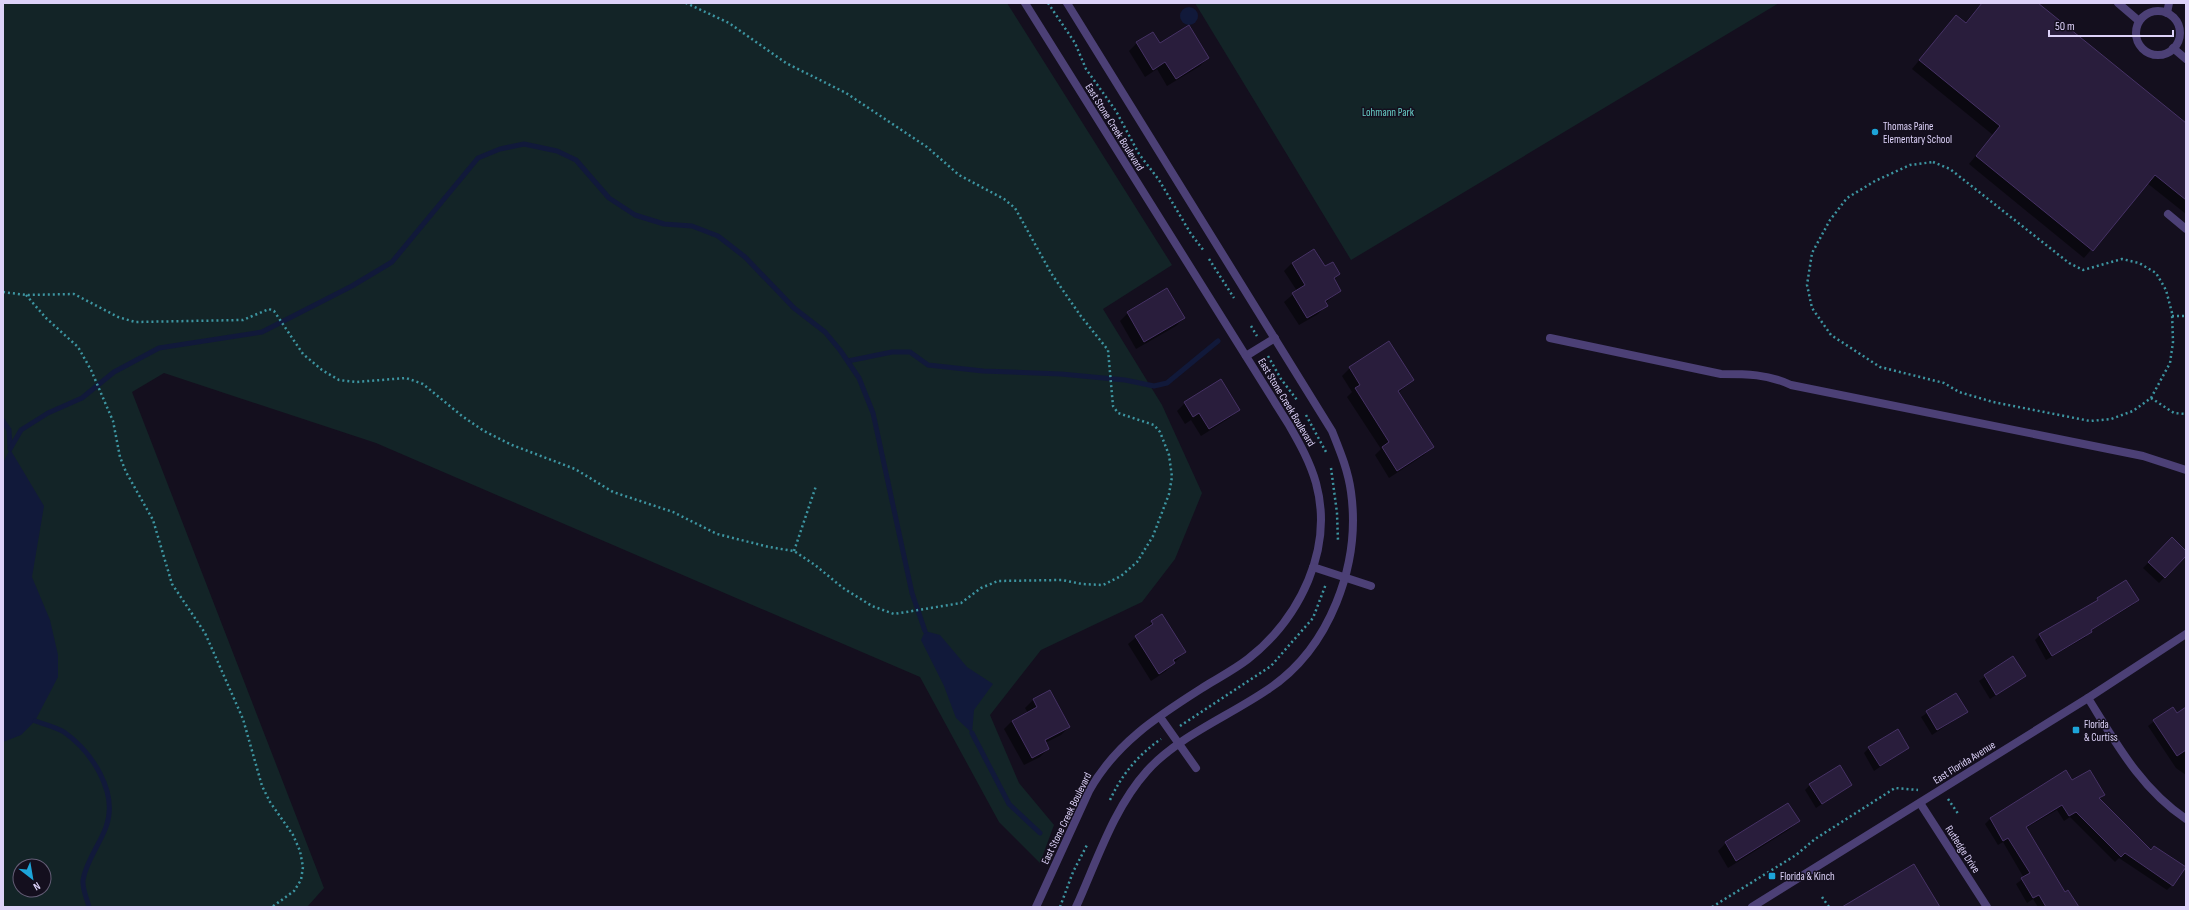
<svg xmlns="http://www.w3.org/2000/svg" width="2189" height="910" font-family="'Sofia Sans Condensed',sans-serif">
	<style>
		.green { fill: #132427; fill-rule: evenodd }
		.water { fill: #11193a }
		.shadow { fill: #0007 }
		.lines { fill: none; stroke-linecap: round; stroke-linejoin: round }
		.stream { stroke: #11193a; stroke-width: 5 }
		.building { fill: #291d3c; stroke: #463265 }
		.path { stroke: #3d95a1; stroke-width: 2.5; stroke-dasharray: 2 3; stroke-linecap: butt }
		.service { stroke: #4c4076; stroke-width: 8 }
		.minor { stroke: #4c4076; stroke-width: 8 }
		.tertiary { stroke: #4c4076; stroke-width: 8 }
		.poi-dot { fill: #1da4d9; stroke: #140f1e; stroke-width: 1.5 }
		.labels { text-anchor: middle; stroke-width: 3; stroke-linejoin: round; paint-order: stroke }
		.park-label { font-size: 11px; fill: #68cec7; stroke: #140f1e }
		.poi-label { font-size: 11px; fill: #ddd2f9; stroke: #140f1e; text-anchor: start }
		.street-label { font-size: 11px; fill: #ddd2f9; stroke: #140f1e }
	</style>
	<rect width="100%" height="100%" fill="#140f1e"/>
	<g class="green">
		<path d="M3 3H1007L1172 265 1103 309 1162 405 1202 493 1175 559 1142 602 1041 650 990 715 1019 783 1054 825 1040 863 999 822 920 677 376 443 164 373 132 392 324 888 307 907H3ZM20 866H44V890H20Z"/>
		<polygon points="1195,3 1779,3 1351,260"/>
	</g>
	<g class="water">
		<circle cx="1189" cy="16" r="9"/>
		<polygon points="10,449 44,506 32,577 50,620 58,655 58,677 35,721 21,735 3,742 3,463"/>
		<polygon points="925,631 940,635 967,667 993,684 974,710 972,733 956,718 944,686 921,640"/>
	</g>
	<g class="shadow">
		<polygon points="1982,3 2037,3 2186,124 2186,214 2147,183 2084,258 1969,164 1993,135 1912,69 1956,16 1965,23"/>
		<polygon points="1153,33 1159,44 1208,58 1200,66 1167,86 1157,69 1145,77 1129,51 1137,43"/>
		<polygon points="1292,263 1325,268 1339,274 1334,280 1340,291 1325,303 1326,306 1318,314 1299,325 1284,302 1297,291 1284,271"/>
		<polygon points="1128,313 1184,318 1176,326 1136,349 1120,321"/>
		<polygon points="1350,368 1413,380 1398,393 1432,447 1424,455 1389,478 1375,455 1381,449 1347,397 1352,392 1342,376"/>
		<polygon points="1185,403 1239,409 1231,417 1201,436 1191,420 1185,424 1177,411"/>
		<polygon points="2172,539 2186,552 2186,555 2159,583 2143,568"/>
		<polygon points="2126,581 2138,600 2133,605 2090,631 2086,637 2046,660 2035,640 2040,635 2092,605"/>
		<polygon points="1152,622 1185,652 1166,671 1151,681 1128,644 1144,631"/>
		<polygon points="2013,658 2024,676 1990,699 1979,681"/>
		<polygon points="1050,691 1069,727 1061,735 1045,743 1048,749 1040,757 1024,765 1004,729 1012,721 1028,713 1025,708 1033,700"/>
		<polygon points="1956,694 1967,712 1932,735 1921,717"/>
		<polygon points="2172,708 2176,714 2186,715 2186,775 2176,768 2148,726"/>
		<polygon points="1869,748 1908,748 1874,771 1864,753"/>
		<polygon points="2072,781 2104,795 2099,799 2150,850 2154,847 2172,885 2167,890 2119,858 2115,862 2070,817 2064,821 2057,810 2026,828 2065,893 2078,907 2038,907 2033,899 2027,903 2016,884 2024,878 2003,842 1998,845 1985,824 1990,819"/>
		<polygon points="1851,784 1816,808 1805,790 1810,785"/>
		<polygon points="1788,804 1798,821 1790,829 1728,868 1718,851 1726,843"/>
	</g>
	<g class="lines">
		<g class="stream">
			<polyline points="848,361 892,352 910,352 928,365 983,371 1061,374 1125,380 1154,386 1167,383 1218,341"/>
			<polyline points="3,421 9,430 10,448"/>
			<polyline points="10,449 21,430 48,413 82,398 114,372 159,348 262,332 352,286 392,262 478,158 500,149 524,144 557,151 576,160 609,198 635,215 664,224 692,226 718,236 745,257 794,308 825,332 840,350 859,378 873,413 912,593 925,631"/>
			<path d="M35 721C44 724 56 727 64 732 91 751 119 792 106 827 100 844 86 861 83 880 82 888 87 899 89 907"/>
			<polyline points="972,733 1009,804 1040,833"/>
		</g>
	</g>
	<g class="building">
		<polygon points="1982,3 2038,3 2186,123 2186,200 2155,175 2093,251 1976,156 2000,126 1919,60 1956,15 1966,23"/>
		<polygon points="1189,25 1209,58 1176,79 1165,62 1153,70 1136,42 1153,32 1160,43"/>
		<polygon points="1314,249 1325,266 1333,262 1340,274 1334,278 1341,291 1325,301 1328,306 1307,318 1292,293 1305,285 1292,263"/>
		<polygon points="1167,288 1185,318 1144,342 1127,312"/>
		<polygon points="1389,341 1414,380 1398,391 1434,447 1397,471 1382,447 1389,442 1355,388 1360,385 1349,367"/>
		<polygon points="1221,379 1240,410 1209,429 1199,413 1193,417 1184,402"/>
		<polygon points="2172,537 2186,551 2186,556 2165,578 2148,562"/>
		<polygon points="2126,580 2139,600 2091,630 2092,632 2052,656 2039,634 2098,600 2097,598"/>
		<polygon points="1162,614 1186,652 1173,660 1175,663 1159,674 1135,636 1153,624 1151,621"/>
		<polygon points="2013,656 2026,676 1996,695 1984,675"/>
		<polygon points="1050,690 1070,727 1045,740 1049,749 1032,758 1012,721 1037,707 1033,699"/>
		<polygon points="1956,693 1968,712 1937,730 1926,711"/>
		<polygon points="2173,707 2177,713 2186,707 2186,750 2177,756 2153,720"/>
		<polygon points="1898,729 1909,748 1880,766 1868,747"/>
		<polygon points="1840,765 1852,785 1822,804 1809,784"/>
		<polygon points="2066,770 2072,780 2090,770 2105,795 2099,798 2151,850 2154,846 2186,867 2173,886 2125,853 2121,857 2076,812 2069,816 2062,805 2026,827 2065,892 2068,890 2079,907 2046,907 2039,895 2033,898 2021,878 2030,873 2008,838 2003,841 1990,818"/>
		<polygon points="1788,803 1800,821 1736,861 1725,842"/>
		<polygon points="1914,864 1940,907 1842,907"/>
	</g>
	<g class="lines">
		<g class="path">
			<polyline points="1048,3 1075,43 1086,69 1116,111 1139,154 1159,180 1191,234 1204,251"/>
			<polygon points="1933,162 1950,169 2069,263 2083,270 2122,259 2139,263 2156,273 2166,290 2172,313 2173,342 2170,363 2151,398 2133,411 2111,419 2090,421 1993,402 1959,392 1944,383 1880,367 1831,335 1812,308 1807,285 1812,253 1830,220 1847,198 1875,181 1910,165"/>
			<polyline points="1209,259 1234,298"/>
			<polyline points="3,292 26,295 74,294 118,317 135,322 243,320 269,309 274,311 303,354 322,370 339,380 356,382 406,378 423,384 462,416 484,431 512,445 575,469 613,492 673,512 717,534 769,547 794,551 815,565 843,588 872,606 894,614 961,603 981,588 998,581 1062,580 1082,584 1103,585 1121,576 1137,562 1153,536 1169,494 1172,477 1169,455 1160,432 1154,425 1118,413 1113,406 1108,350 1080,315 1051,273 1015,208 1004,199 959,175 927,147 846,93 786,63 729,23 686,3"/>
			<polyline points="26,295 46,318 78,347 91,370 113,421 120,457 126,472 153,520 172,584 205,633 243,719 262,786 270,802 293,835 300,851 303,867 301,880 294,891 272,907"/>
			<polyline points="2172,316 2186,316"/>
			<polyline points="1251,326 1257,336"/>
			<polyline points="1268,356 1281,379 1297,400"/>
			<polyline points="2151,398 2174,413 2186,414"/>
			<polyline points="1306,415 1326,452"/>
			<polyline points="1331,468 1337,513 1338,541"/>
			<polyline points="794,551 816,486"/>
			<polyline points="1180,726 1271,666 1313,618 1326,584"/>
			<polyline points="1948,799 1959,815"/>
			<path d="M1110 800C1122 774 1138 755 1161 739"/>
			<polyline points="1822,897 1829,907"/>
			<polyline points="1060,907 1073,872 1087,845"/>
			<polyline points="1712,907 1796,855 1815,839 1895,788 1918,790"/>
		</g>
		<g class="service">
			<polyline points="2118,3 2139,21"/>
			<circle cx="2158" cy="33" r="22"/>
			<polyline points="2167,13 2169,3"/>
			<polyline points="2173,48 2186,59"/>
			<polyline points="2168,214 2186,229"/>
			<path d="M1550 338 1721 374C1746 374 1768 374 1791 385L2143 456 2186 470"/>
		</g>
		<g class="minor">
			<path d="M1025 3 1289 425C1300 444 1310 462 1316 483 1334 549 1300 618 1248 659 1235 669 1220 677 1207 685 1160 715 1117 741 1089 791L1036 907"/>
			<path d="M1067 3 1332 431C1340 451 1348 470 1351 492 1361 564 1330 649 1267 690 1229 716 1177 737 1147 771 1113 809 1097 861 1076 907"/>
			<polyline points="1246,356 1275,338"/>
			<polyline points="1313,567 1371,586"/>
			<path d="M2088 698C2116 743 2141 789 2186 819"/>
			<polyline points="1160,717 1196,768"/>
			<polyline points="1920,803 1987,907"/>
		</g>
		<polyline class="tertiary" points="1752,907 2088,698 2186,634"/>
	</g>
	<g class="poi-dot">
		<circle cx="1875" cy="132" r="4"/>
		<rect x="2072" y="726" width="8" height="8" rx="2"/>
		<rect x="1768" y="872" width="8" height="8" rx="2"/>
	</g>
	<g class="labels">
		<g class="park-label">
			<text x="1388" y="116">Lohmann Park</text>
		</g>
		<g class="poi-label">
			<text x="1883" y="130">Thomas Paine<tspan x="1883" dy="13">Elementary School</tspan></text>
			<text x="2084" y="728">Florida<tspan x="2084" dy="13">&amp; Curtiss</tspan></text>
			<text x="1780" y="880">Florida &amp; Kinch</text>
		</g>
		<g class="street-label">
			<text transform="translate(1115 127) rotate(58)" y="4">East Stone Creek Boulevard</text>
			<text transform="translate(1287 402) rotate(59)" y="4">East Stone Creek Boulevard</text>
			<text transform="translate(1964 762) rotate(-32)" y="4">East Florida Avenue</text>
			<text transform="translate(1066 818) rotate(-64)" y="4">East Stone Creek Boulevard</text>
			<text transform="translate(1963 849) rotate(57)" y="4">Rutledge Drive</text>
		</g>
	</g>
	<rect width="2189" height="910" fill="none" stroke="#ddd2f9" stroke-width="8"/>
	<g transform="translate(32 878) rotate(149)"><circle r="19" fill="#140f1e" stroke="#645d76"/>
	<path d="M0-3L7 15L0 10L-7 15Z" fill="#1da4d9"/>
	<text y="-6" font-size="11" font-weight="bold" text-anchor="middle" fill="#ddd2f9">N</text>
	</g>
	<path d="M2049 30v6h124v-6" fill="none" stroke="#ddd2f9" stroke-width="2"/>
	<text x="2055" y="30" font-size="12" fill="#ddd2f9" stroke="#140f1e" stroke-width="3" paint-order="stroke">50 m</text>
</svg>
